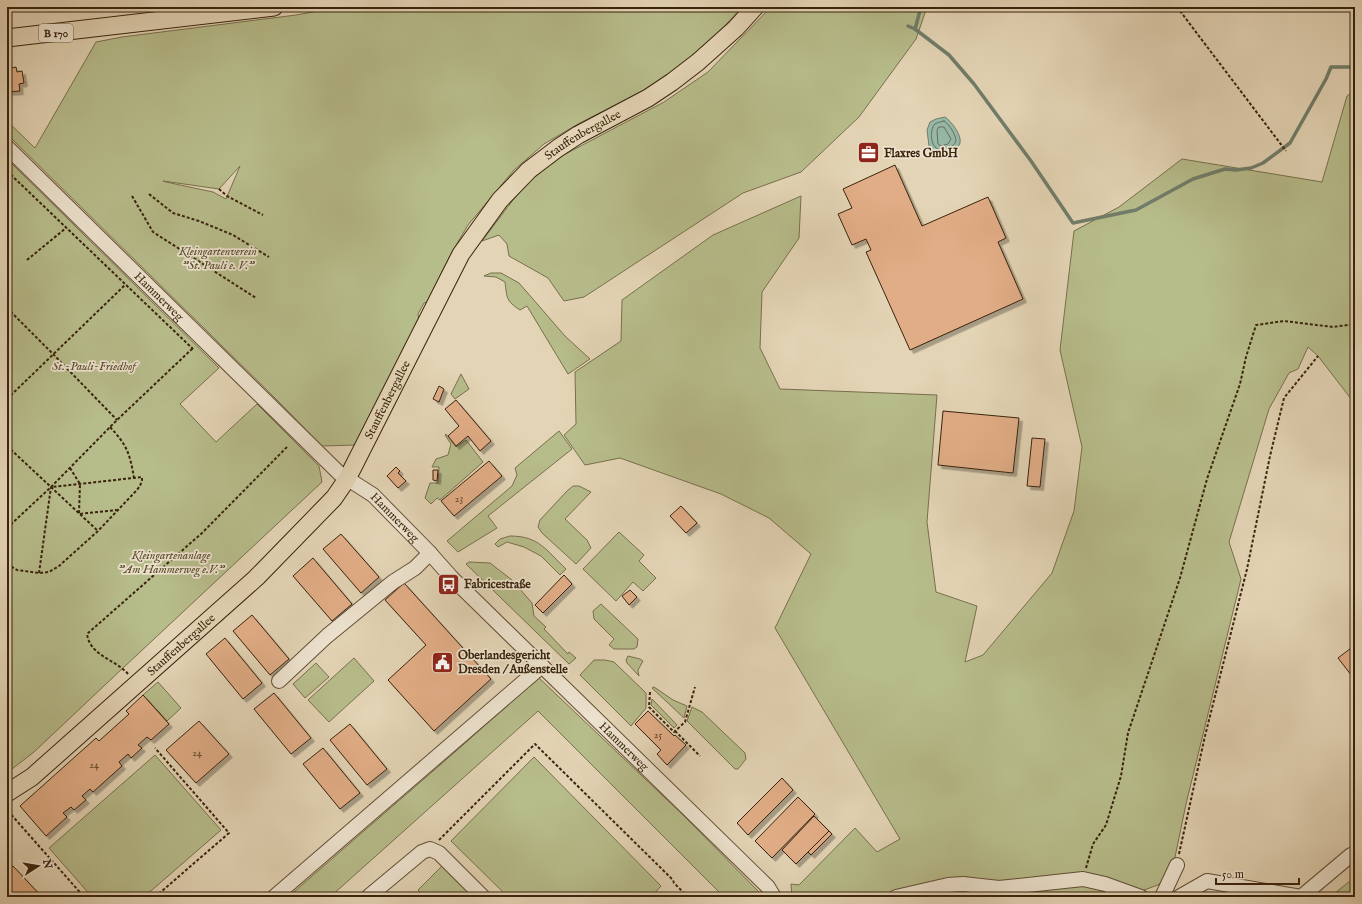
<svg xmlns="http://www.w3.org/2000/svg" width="1362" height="904" font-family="'IM FELL English',serif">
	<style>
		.green { fill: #b7bc8b; stroke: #78704c; fill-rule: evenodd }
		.water { fill: #96b9a8; stroke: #717d6a }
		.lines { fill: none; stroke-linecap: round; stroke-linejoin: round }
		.shore { stroke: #686e5a; stroke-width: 1 }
		.stream { stroke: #717d6a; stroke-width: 3.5 }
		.building { fill: #e1ad86; stroke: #39230d; filter: url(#shadow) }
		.minor-casing { stroke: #644f37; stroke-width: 16 }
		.major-casing { stroke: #39230d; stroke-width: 19 }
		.path { stroke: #39230d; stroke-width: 2; stroke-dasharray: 3 2; stroke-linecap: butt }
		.minor { stroke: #ede3cf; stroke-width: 14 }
		.major { stroke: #e3d4b5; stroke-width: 17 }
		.labels { text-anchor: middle; stroke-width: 3.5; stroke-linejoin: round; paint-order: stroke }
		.number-label { font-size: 10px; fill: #63462b }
		.shield { fill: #ede3cf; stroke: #6f5d47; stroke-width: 1 }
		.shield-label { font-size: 11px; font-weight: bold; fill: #39230d }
		.street-label { font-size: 12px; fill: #39230d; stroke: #ede3cf }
		.poi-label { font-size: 12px; font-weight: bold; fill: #39230d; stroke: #ede3cf; text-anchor: start }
		.park-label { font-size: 12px; font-style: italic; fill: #58492c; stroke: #ede3cf }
	</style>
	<defs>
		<filter id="shadow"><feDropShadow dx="3.5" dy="3.5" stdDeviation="0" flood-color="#0004"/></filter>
	</defs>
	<rect width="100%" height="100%" fill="#e3d4b5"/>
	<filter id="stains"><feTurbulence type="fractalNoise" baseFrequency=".005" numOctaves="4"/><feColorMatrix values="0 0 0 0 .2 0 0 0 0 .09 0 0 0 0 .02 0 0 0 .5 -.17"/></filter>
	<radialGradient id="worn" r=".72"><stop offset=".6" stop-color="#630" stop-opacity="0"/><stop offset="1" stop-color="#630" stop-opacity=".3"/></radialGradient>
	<g class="green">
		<path d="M340 7H742L721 30 692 56 660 82 578 124 544 144 514 170 468 225 452 252 427 302 424 303 418 314 419 319 356 445 322 446 277 400 7 134V121L35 148 96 42 122 37 296 15ZM240 166 226 199 213 192 166 182 163 181 219 189Z"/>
		<polygon points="771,7 927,7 916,39 859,117 801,172 743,193 584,297 564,301 548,278 509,256 507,244 499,235 482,241 522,188 556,159 664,102 708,72"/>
		<polygon points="1355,90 1355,404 1318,356 1308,347 1298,369 1289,373 1269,409 1229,542 1241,579 1186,804 1174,862 1177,865 1158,885 1144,890 1141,897 792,897 791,884 799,885 855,828 877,852 900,839 775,628 811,554 769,518 721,494 620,458 585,465 564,435 576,424 575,372 621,341 622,300 713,235 801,196 799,238 762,292 760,348 780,389 937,395 927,522 936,592 977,606 965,662 983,655 1052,573 1074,511 1082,447 1060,350 1074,231 1119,207 1182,159 1322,182 1347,96"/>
		<polygon points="7,159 219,368 180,404 216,442 257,404 319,466 322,482 123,668 34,752 12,769 7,770"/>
		<path d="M491 273H501L519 283 565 336 590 359 568 374 527 306 520 310C506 301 507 298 505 282L496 277 484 276Z"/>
		<polygon points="461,374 469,389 455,399 451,394"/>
		<polygon points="559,431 572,449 488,516 497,528 458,552 447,541 512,486 517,475 515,468"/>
		<polygon points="446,434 456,447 466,440 483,462 440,500 437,498 431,504 425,498 430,483 438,483 439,467 432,467 436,459 448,455 451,444 445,435"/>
		<polygon points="573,486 579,486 591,492 565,519 587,540 591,548 576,564 542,533 538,527 540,520 567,491"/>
		<polygon points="619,532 644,555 639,561 656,578 643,591 633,582 616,601 583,569"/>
		<path d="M510 536C539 536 546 550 566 569L560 575 541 556 524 547 507 542 498 547 495 544 500 539Z"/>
		<polygon points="469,562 490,563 512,580 532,603 534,616 546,627 544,629 568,654 569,652 576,658 569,664 466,564"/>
		<polygon points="601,604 638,639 637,647 634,649 614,649 609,645 614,639 594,619 593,611"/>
		<polygon points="628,656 640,659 643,661 638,670 639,676 627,663 626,660"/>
		<polygon points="354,658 374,681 329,722 308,700"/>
		<polygon points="594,660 605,660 614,662 646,693 646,708 631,726 580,675"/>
		<polygon points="316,663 329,677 305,698 293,684"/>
		<polygon points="538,677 683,815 761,894 763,897 724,897 538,711 330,897 288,897 463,745"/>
		<polygon points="158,682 181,708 167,721 143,695"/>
		<polygon points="654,687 673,700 687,706 684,718 652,688"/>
		<polygon points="652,699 677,725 674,728 651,705"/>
		<polygon points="692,707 702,712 745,753 746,759 738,769 735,769 687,721"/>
		<polygon points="155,755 221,830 144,897 92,897 49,848"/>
		<polygon points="534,757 661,886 651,897 508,897 451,841"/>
		<polygon points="444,864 476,897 424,897 418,890"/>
		<polygon points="1355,877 1355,897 1330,897"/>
	</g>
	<path class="water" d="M945 117C951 121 962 135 960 143 957 152 945 156 936 154L929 146 927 130 930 122 936 119Z"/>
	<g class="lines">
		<g class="shore">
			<path d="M944 121C950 125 956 135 956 141 954 145 951 148 947 149 929 155 929 129 935 124 938 122 941 122 944 121Z"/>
			<polygon points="939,127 944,127 951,139 948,144 941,146 938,144 937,131"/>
		</g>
		<g class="stream">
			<polyline points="908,26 915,29 949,55 974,84 1031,161 1073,223 1136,210 1193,179 1225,169 1236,170 1251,168 1263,163 1290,143 1326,79 1331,67 1355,67"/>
			<polyline points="915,29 921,7"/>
		</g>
	</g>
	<g class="building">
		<polygon points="16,67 17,72 22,71 24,83 19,84 20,91 7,92 7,69"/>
		<polygon points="895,165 922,226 988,197 1006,238 998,242 1023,299 910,350 866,252 871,250 866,239 852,245 838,214 852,208 843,189"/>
		<polygon points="439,386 444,389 439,402 433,399"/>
		<polygon points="456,400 491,441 480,451 468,436 456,446 448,436 459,426 445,409"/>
		<polygon points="943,411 1019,418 1013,473 938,465"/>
		<polygon points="1032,438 1045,439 1040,487 1027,486"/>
		<polygon points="489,461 502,476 454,516 441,501"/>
		<polygon points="396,467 400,471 398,473 406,481 398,488 387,476"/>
		<polygon points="433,470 438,470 437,481 433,480"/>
		<polygon points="681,506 697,523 686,533 670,516"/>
		<polygon points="341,534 379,577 361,593 323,549"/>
		<polygon points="313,558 352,604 332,621 293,576"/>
		<polygon points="564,575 572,584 543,613 535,605"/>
		<polygon points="404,583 491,679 434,731 388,680 426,645 385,600"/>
		<polygon points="630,590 637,597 629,605 622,596"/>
		<polygon points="252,615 289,659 270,675 233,631"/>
		<polygon points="225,638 262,683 243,699 206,654"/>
		<polygon points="1355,645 1355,680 1338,658"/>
		<polygon points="274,693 311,738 291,754 254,709"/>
		<polygon points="143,695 169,724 151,740 147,737 138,745 142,748 131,758 128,754 119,762 122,766 93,792 90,789 82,796 86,800 74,810 71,807 63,813 67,817 46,836 20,806 96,738 99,741 129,714 126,711"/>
		<polygon points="648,711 674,736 675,735 686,745 667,765 657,754 661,750 635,724"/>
		<polygon points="199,721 229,754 196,783 166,750"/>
		<polygon points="350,724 387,769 367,785 330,740"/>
		<polygon points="323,748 360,793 340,809 303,764"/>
		<polygon points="782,778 793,790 748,835 737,823"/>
		<polygon points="798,797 815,814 772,858 755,841"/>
		<polygon points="814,816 829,831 796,864 782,850"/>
		<polygon points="829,831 832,834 811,855 808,852"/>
		<polygon points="13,866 42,897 7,897 7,871"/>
		<polygon points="1235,890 1264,897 1234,897"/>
	</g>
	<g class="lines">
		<defs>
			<g id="minor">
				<path id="s1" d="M7 147 340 474 373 495 428 551 452 578 768 887 774 897"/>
				<polyline points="279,681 327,636 393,582 415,568 430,553"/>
				<polyline points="274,897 542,666"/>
				<polyline points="368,897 422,852 430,849 439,853 483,897"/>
				<polyline points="896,897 948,885 963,884 999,888 1083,879 1105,884 1141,897"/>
				<polyline points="1162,897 1177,865"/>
				<polyline points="1179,897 1207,881 1301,897"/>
				<polyline points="1301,897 1351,855"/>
			</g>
			<g id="major">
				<polyline points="7,38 274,7"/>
				<path id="s2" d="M7 793 32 777 256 578 334 498 347 479 461 254 500 200 529 170 558 148 578 135 648 98 672 82 698 62 736 28 755 7"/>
			</g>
		</defs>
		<use href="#minor" class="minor-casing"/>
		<use href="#major" class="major-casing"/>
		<g class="path">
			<polyline points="1177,7 1286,151"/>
			<polyline points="7,171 193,349"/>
			<polyline points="219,189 227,196 263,215"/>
			<polyline points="149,194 173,213 199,221 233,235 269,257"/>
			<polyline points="132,196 153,232 256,298"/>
			<polyline points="27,260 66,228"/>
			<polyline points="7,308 53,354 117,420"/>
			<polyline points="7,399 125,285"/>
			<path d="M110 427C127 445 130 454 134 478"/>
			<polyline points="7,446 98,531"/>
			<polyline points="70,468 80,484 79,514 117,510"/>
			<polyline points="7,528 51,487 117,420 193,348"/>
			<polyline points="7,564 17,570 39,573 49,572 59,566 98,531 136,491 140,486 142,480 142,477 52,487"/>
			<polyline points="39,573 51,487"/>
			<path d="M128 674C115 659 90 656 87 634L202 533 287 447"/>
			<polyline points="650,692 649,707 674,732 685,722 695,687"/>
			<polyline points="675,731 700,756"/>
			<polyline points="8,811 84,897"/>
			<polyline points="439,840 535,744 673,880 674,883 688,897"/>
			<polyline points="1179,854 1205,736 1247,569 1270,456 1284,398 1318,356"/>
			<polyline points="1086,868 1093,844 1106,825 1121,776 1128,733 1180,578 1207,479 1240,384 1246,357 1256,325 1284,321 1333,327 1355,324"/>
			<polyline points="155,897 229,833 155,748"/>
		</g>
		<use href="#minor" class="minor"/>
		<use href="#major" class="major"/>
	</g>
	<defs>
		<symbol id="office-square" viewBox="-11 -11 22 22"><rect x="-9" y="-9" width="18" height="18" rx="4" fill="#8f2418" stroke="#ede3cf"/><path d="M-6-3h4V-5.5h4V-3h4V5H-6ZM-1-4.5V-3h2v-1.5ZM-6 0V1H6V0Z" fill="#fff"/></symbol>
		<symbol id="bus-square" viewBox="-11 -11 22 22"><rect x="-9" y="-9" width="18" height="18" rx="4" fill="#8f2418" stroke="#ede3cf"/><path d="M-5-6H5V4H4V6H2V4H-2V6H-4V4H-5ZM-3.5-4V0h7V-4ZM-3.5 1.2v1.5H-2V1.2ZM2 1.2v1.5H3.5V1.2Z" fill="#fff"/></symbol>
		<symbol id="civic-square" viewBox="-11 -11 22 22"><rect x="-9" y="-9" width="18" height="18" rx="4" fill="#8f2418" stroke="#ede3cf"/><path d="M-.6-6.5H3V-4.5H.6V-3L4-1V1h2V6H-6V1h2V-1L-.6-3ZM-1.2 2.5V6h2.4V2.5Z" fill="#fff"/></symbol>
	</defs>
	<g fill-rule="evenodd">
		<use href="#office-square" x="856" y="140" width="25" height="25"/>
		<use href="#bus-square" x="436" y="572" width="25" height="25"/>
		<use href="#civic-square" x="430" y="650" width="25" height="25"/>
	</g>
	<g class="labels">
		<g class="number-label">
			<text x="459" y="502">23</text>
			<text x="658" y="738">25</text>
			<text x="197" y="756">24</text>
			<text x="94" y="768">24</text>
		</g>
		<rect class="shield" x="39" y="24" width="34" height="18" rx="3"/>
		<g class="shield-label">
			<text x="56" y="37">B 170</text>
		</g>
		<g class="street-label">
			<text dy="4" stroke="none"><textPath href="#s2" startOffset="889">Stauffenbergallee</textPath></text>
			<text dy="4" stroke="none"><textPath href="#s1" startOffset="213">Hammerweg</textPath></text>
			<text dy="4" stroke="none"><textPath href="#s2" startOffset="553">Stauffenbergallee</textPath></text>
			<text dy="4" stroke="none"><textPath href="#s1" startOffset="537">Hammerweg</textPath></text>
			<text dy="4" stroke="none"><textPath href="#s2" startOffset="229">Stauffenbergallee</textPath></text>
			<text dy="4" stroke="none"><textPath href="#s1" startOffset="861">Hammerweg</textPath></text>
		</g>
		<g class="poi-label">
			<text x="884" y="157">Flaxres GmbH</text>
			<text x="464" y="588">Fabricestraße</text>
			<text x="458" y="659">Oberlandesgericht<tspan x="458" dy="14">Dresden / Außenstelle</tspan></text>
		</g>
		<g class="park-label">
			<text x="218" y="255">Kleingartenverein<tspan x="218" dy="14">"St. Pauli e. V."</tspan></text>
			<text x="94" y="370">St.-Pauli-Friedhof</text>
			<text x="171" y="559">Kleingartenanlage<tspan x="171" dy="14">"Am Hammerweg e.V."</tspan></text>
		</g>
	</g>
	<rect width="1362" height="904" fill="none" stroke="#e3d4b5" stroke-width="24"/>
	<rect x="8" y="8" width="1346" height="888" fill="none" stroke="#39230d" stroke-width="2"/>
	<rect x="12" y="12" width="1338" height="880" fill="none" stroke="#39230d"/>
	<g transform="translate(38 866) rotate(78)" stroke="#ede3cf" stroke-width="3" paint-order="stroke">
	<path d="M0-3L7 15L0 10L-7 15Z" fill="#39230d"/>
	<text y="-6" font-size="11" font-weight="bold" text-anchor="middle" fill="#39230d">N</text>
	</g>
	<path d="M1216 878v6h83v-6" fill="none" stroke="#39230d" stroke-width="2"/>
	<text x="1222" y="878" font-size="12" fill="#39230d" stroke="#ede3cf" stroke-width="3" paint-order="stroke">50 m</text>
	<rect width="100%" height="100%" filter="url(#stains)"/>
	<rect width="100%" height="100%" fill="url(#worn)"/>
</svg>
